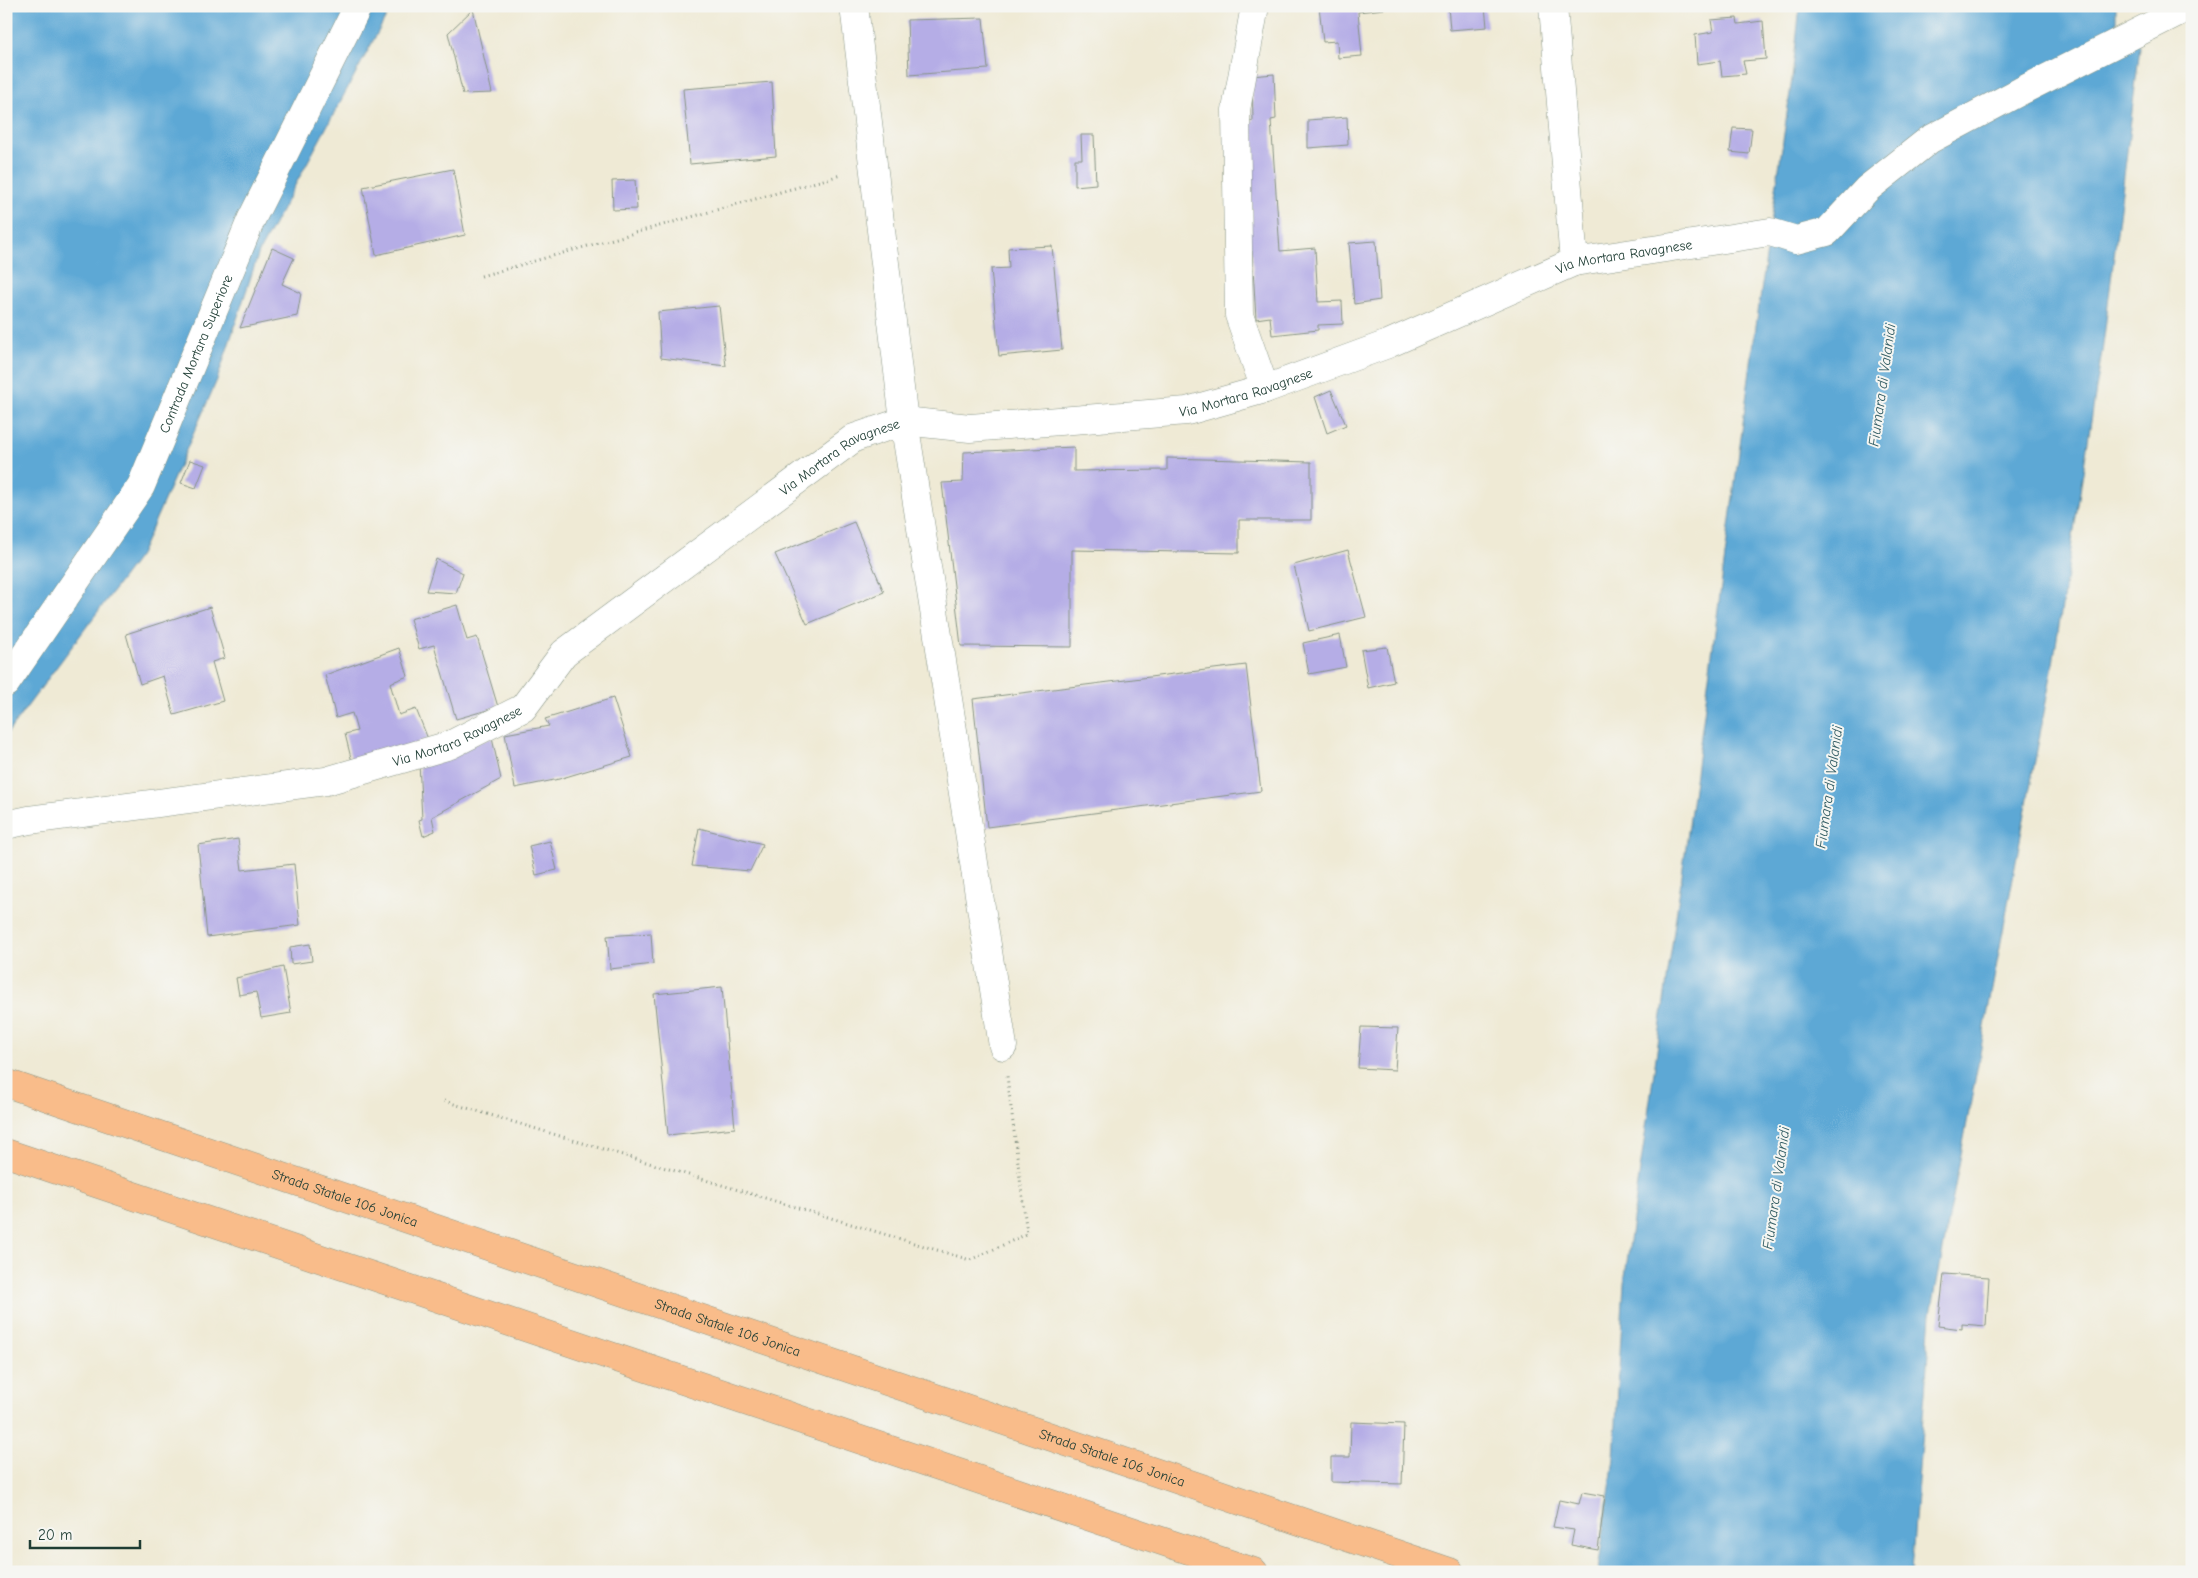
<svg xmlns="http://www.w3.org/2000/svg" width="2198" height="1578" font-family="'Comic Neue',sans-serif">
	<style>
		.water { fill: #5da8d5; stroke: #3e7284 }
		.building { fill: #b5ade6 }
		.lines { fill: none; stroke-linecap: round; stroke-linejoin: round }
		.minor-casing { stroke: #879484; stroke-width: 29 }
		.highway-casing { stroke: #879484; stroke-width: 29 }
		.path { stroke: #879484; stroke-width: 3; stroke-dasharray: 1 4; stroke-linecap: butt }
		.minor { stroke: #fff; stroke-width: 28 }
		.highway { stroke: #f9bc8a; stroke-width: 28 }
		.labels { text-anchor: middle; stroke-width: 4; stroke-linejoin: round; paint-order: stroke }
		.street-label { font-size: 14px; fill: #1f3d34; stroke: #f6f6f2 }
		.water-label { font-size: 15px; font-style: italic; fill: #325d64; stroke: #f6f6f2 }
	</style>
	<rect width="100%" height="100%" fill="#f6f6f2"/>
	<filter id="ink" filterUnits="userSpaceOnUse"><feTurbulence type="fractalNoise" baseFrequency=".02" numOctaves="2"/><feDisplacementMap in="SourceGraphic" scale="10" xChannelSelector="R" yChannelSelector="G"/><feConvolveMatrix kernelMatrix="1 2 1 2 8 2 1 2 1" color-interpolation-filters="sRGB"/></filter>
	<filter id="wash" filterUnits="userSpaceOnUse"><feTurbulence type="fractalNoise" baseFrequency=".0096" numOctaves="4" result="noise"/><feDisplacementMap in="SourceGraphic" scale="20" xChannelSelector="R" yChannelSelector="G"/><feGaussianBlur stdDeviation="1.12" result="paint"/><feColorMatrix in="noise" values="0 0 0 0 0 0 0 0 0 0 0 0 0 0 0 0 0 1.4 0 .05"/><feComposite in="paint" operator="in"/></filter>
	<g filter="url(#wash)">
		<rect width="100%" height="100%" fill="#efead5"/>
		<g class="water">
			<polygon points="6,6 392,6 259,252 217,380 140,555 6,735"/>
			<polygon points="1800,6 2116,6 2116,29 2135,34 2140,47 2103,345 2052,670 1931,1314 1911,1572 1598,1572 1614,1458 1624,1283 1689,825 1756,326 1792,79"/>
		</g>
		<g id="blocks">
			<g class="building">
				<polygon points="1319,6 1384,6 1384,9 1358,12 1362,56 1338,58 1337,41 1323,42"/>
				<polygon points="1448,6 1485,6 1487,27 1450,30"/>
				<polygon points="473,9 492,93 463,94 448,33"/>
				<polygon points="983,18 988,69 909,75 907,20"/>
				<polygon points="1737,18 1738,24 1763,21 1766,59 1743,61 1746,74 1722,76 1720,61 1697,64 1695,35 1713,32 1711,20"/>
				<polygon points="1274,74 1276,119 1271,120 1280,251 1315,248 1318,302 1342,301 1343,324 1318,325 1318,330 1272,335 1270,317 1256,319 1252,251 1243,253 1246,122 1253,121 1252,76"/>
				<polygon points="772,82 776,156 690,164 683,89"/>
				<polygon points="1347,117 1348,145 1308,148 1308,120"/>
				<polygon points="1733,128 1752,129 1749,154 1730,152"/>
				<polygon points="1081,135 1094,135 1096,184 1075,186 1075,159 1082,159"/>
				<polygon points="453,169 465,235 376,255 363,187"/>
				<polygon points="635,180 637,209 613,210 612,181"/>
				<polygon points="1376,241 1380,300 1354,304 1349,243"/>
				<polygon points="1052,246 1062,350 999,356 991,269 1009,268 1008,248"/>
				<polygon points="272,248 294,258 282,284 301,293 297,316 240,328"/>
				<polygon points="719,306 726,366 661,358 658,312"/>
				<polygon points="1331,390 1346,425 1327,433 1315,397"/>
				<polygon points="1074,447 1074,471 1167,470 1167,458 1311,462 1311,520 1239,520 1239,553 1072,550 1072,647 961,646 942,483 963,482 964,452"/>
				<polygon points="190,460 205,465 196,488 181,483"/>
				<polygon points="854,522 884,592 807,624 775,554"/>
				<polygon points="1348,550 1366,617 1309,631 1294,565"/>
				<polygon points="436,559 463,573 456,593 426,591"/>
				<polygon points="457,605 467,640 477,637 498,707 456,719 434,645 419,649 410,619"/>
				<polygon points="210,607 225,658 212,662 223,701 174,715 163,676 140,684 126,634"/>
				<polygon points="1340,635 1346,667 1309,674 1303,643"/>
				<polygon points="1387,647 1394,682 1368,688 1361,650"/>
				<polygon points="399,648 408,676 390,683 399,715 416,709 428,739 353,766 345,734 357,731 352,713 336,718 325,675"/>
				<polygon points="1246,665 1261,791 987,827 973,699"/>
				<polygon points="613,698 632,757 559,779 515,788 505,734 549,726 545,719"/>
				<polygon points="492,738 501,779 432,817 435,831 423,836 419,820 422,819 419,763"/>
				<polygon points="699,828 763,844 750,871 692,866"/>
				<polygon points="238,839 242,870 294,864 300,925 207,937 198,845"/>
				<polygon points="550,841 557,870 536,875 529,846"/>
				<polygon points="651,933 653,964 610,969 607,936"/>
				<polygon points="310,944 312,961 291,964 290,947"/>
				<polygon points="283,967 291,1013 261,1018 256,992 239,995 236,978"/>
				<polygon points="722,987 735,1128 668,1135 654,994"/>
				<polygon points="1361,1027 1398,1028 1395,1070 1358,1068"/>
				<polygon points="1944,1274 1989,1277 1986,1326 1962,1324 1962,1329 1938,1326"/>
				<polygon points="1351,1422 1404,1424 1402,1484 1331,1482 1331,1457 1350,1457"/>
				<polygon points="1582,1492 1605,1496 1598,1550 1571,1545 1574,1530 1553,1527 1559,1500 1579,1504"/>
			</g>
		</g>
	</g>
	<g filter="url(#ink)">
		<use href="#blocks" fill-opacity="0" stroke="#879484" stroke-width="1"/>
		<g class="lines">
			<defs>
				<g id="minor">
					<polyline points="854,6 904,421 1003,1046"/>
					<polyline points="1255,6 1236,110 1239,315 1265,389"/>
					<polyline points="1553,6 1574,262"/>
					<path id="s1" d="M6 683 141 486 251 220 358 6"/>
					<path id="s2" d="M6 825 29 820 326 781 450 745 523 708 564 653 854 438 904 421 970 428 1187 411 1265 389 1388 344 1574 262 1770 232 1796 240 1827 232 1867 189 1929 140 2021 91 2190 6"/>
				</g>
				<g id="highway">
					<path id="s3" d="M6 1083 1450 1572"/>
					<polyline points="6,1153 1254,1572"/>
				</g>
			</defs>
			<use href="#minor" class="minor-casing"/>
			<use href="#highway" class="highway-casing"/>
			<g class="path">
				<polyline points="481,276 841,175"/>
				<polyline points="444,1101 970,1260 1027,1234 1007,1076"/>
			</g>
			<use href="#minor" class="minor"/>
			<use href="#highway" class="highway"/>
		</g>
	</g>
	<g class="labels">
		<g class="street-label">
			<text dy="5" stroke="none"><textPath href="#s2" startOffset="1766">Via Mortara Ravagnese</textPath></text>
			<text dy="5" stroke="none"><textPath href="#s1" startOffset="382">Contrada Mortara Superiore</textPath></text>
			<text dy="5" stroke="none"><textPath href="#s2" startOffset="1362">Via Mortara Ravagnese</textPath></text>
			<text dy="5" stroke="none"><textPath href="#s2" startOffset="942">Via Mortara Ravagnese</textPath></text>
			<text dy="5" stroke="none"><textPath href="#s2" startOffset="462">Via Mortara Ravagnese</textPath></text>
			<text dy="5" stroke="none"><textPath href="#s3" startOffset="358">Strada Statale 106 Jonica</textPath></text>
			<text dy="5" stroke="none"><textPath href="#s3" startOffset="762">Strada Statale 106 Jonica</textPath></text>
			<text dy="5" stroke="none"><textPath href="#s3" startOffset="1168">Strada Statale 106 Jonica</textPath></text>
		</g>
		<g class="water-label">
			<text transform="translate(1882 385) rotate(-82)" y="5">Fiumara di Valanidi</text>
			<text transform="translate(1829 787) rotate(-82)" y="5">Fiumara di Valanidi</text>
			<text transform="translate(1776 1188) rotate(-82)" y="5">Fiumara di Valanidi</text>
		</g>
	</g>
	<rect width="2198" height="1578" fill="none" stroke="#f6f6f2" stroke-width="25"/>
	<path d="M30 1540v8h110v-8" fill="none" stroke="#1f3d34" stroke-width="2.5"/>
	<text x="38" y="1540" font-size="15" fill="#1f3d34" stroke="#f6f6f2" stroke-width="4" paint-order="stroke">20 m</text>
</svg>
